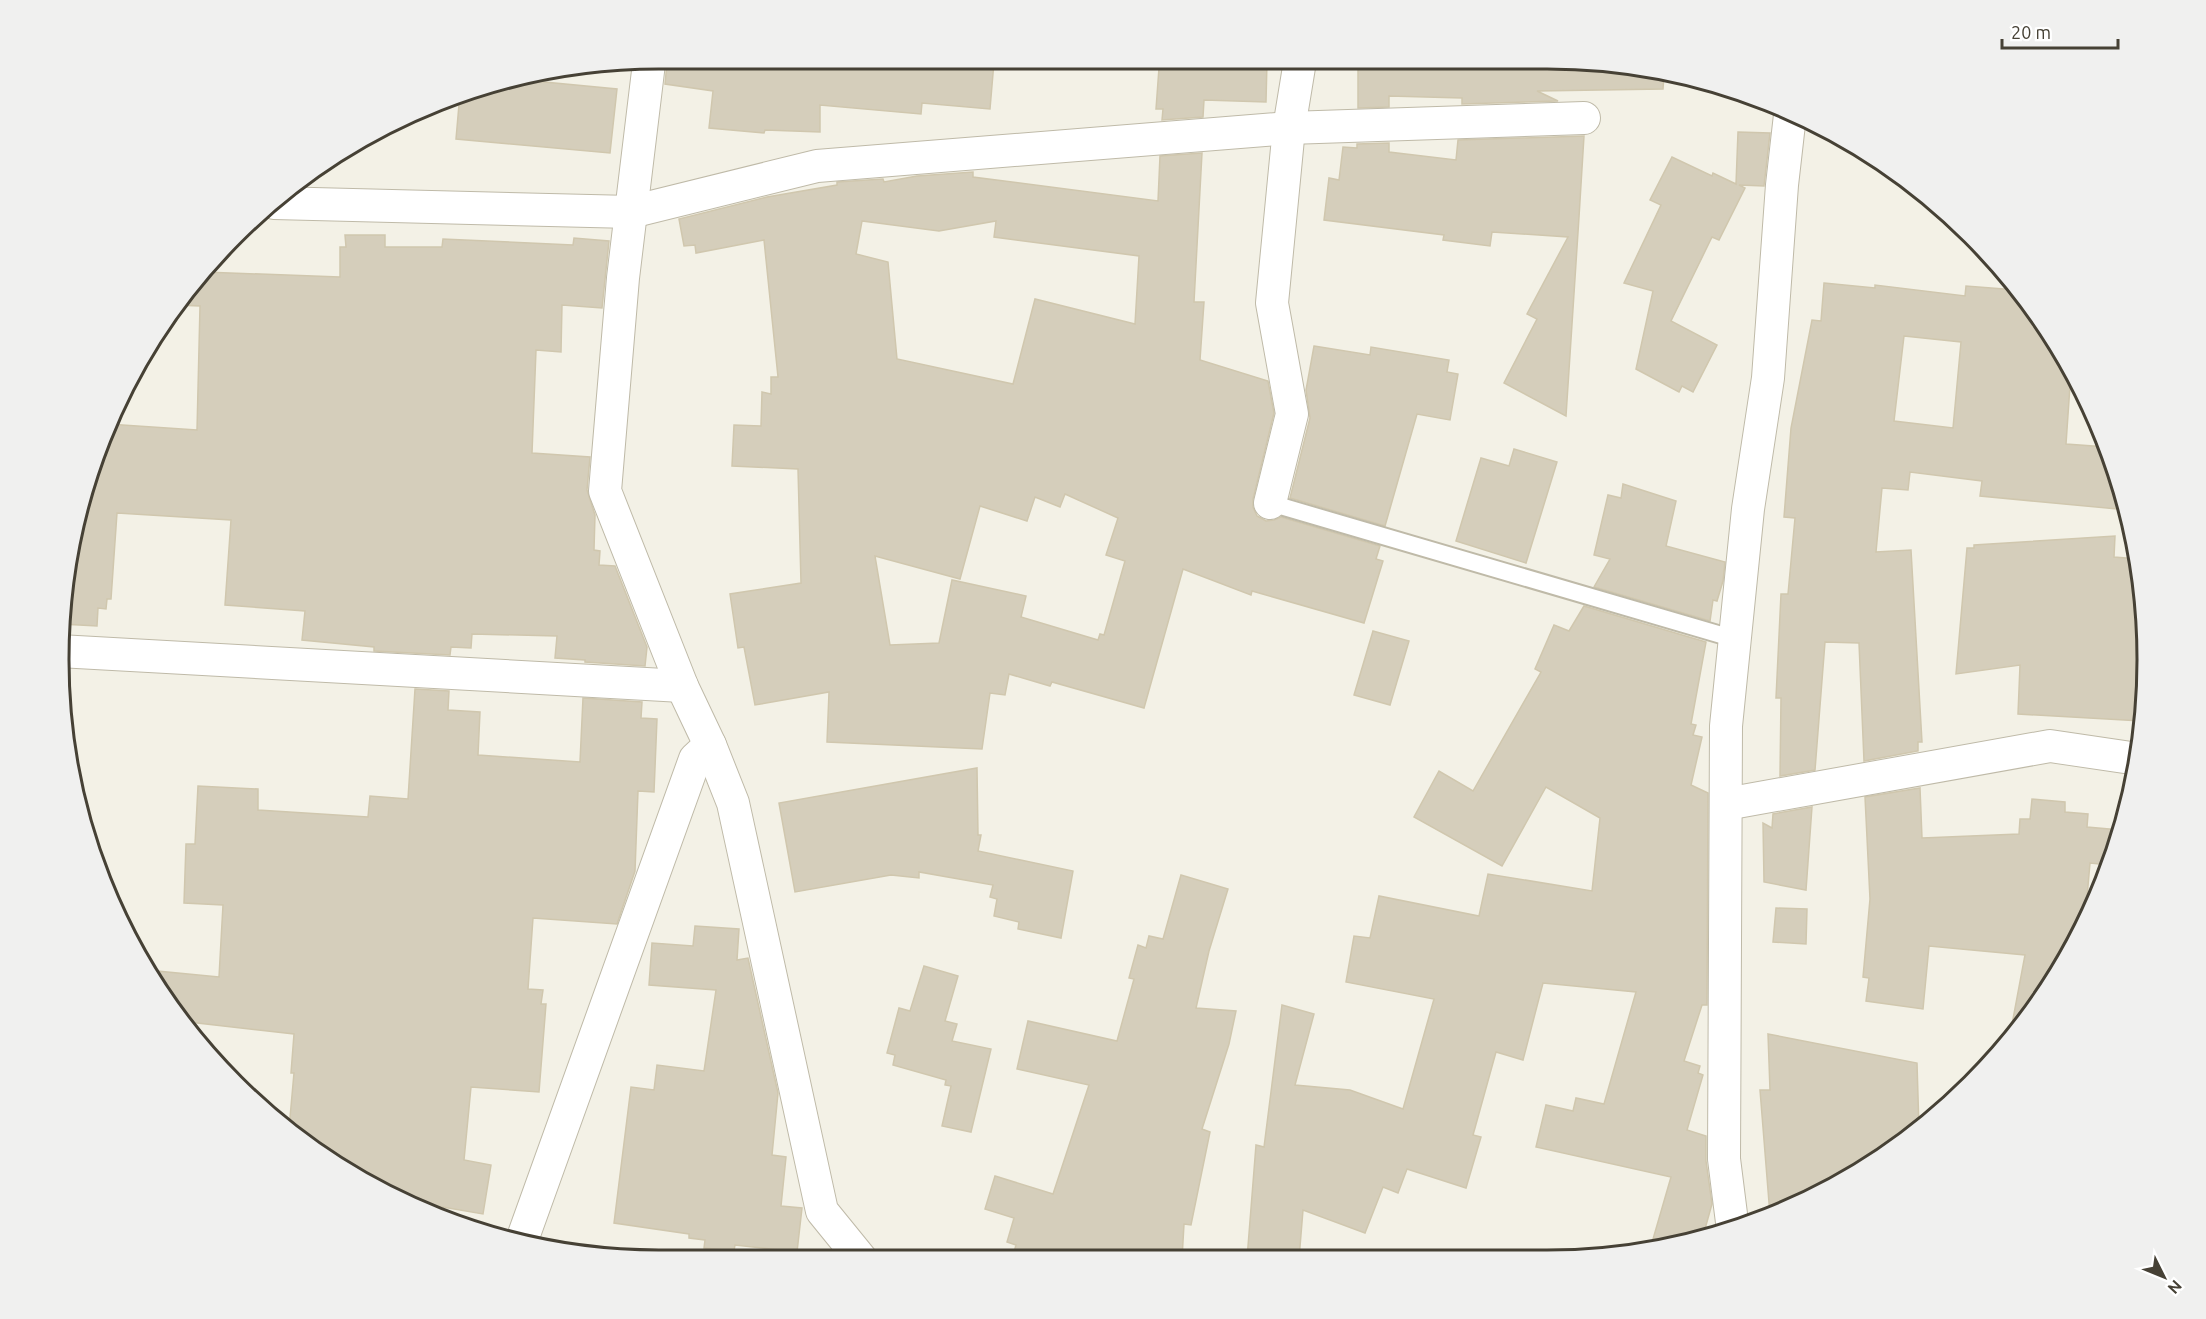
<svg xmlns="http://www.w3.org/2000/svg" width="2206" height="1319" font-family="Ubuntu,sans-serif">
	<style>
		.building { fill: #d5cebb; stroke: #d0c7ae; stroke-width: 1.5; fill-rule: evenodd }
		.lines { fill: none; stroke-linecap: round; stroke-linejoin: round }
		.service-casing { stroke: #bfbaa8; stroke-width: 20 }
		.minor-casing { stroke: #bfbaa8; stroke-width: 34 }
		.service { stroke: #fff; stroke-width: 16 }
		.minor { stroke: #fff; stroke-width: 32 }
		.rim { fill: none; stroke: #464135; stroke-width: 3 }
	</style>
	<rect width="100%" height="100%" fill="#f3f1e6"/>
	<g class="building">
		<polygon points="1586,60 1664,75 1663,89 1537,91 1558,101 1462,104 1462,98 1389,96 1389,107 1358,108 1358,61"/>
		<polygon points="1162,61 1267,61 1266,102 1204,100 1203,117 1162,120 1163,109 1156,109 1159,68 1162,68"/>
		<polygon points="994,62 990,109 922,103 921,114 820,105 820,132 765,130 764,133 709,128 713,91 665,84 667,63"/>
		<polygon points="513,79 617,89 610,153 456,139 460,93"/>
		<polygon points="1738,132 1770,133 1764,186 1739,185 1745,188 1719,240 1712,237 1671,321 1717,345 1693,392 1682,386 1679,392 1636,369 1653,291 1624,283 1661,205 1650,200 1672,157 1712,176 1713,173 1736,184"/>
		<polygon points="1584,136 1579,217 1566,416 1504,383 1537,319 1527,314 1568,237 1492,232 1490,246 1443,240 1444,235 1324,220 1329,178 1339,180 1343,147 1357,148 1357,144 1389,143 1389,152 1456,160 1458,140"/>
		<path d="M1202 153 1194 302H1204L1200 360 1268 381 1274 413 1253 499V507L1257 516 1266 521 1274 520 1281 517 1380 546 1376 559 1383 561 1364 623 1252 591 1251 595 1183 569 1144 708 1052 682 1050 686 1009 674 1005 695 990 693 982 749 827 742 829 692 755 705 744 647 738 648 730 594 801 583 798 469 732 466 734 425 761 426 762 392 771 394V377H778L764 240 696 253 695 245 684 246 679 219 767 197 837 185V182L883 179 884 182 917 176 973 172V177L1158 201 1160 156ZM862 221 939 231 996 221 994 237 1139 256 1135 324 1035 299 1013 384 897 359 888 262 856 254ZM1065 494 1118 518 1106 555 1125 561 1104 635 1100 634 1098 640 1021 617 1026 596 952 580 939 643 890 645 875 556 960 579 980 506 1027 521 1035 497 1060 507Z"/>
		<polygon points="345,235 385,235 385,247 442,247 443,239 573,245 574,238 609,241 602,308 562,305 561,352 536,350 532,453 590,457 587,490 595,515 594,550 600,551 599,565 615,566 647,647 645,666 585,662 585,660 555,658 557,636 472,634 471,648 451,647 450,655 374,651 374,647 302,640 305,611 225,605 231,520 117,513 111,599 107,599 106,609 98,608 97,626 61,624 64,581 90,467 108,424 197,430 200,306 176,305 182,294 204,272 340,277 340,247 346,247"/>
		<path d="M1824 283 1875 288V285L1965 296 1966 286 2017 290 2046 326 2071 371 2066 444 2107 447 2119 486 2117 509 1980 496 1982 481 1910 472 1908 490 1882 488 1876 552 1911 550 1922 742H1918V751L1864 761 1859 643 1825 642 1815 770 1780 776 1781 698H1776L1781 594H1788L1795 518 1784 517 1791 428 1812 320 1821 321ZM1904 336 1961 342 1953 428 1894 421Z"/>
		<polygon points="1314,346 1370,355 1371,347 1449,360 1447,372 1458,374 1450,420 1417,414 1385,526 1290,498 1310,418 1306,390"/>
		<polygon points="1514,449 1557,462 1526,563 1456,541 1481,458 1509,466"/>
		<polygon points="1623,484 1676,501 1666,546 1725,562 1723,581 1717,601 1713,600 1710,621 1594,587 1610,559 1594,555 1608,495 1621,498"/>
		<polygon points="2115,536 2114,557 2138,559 2147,660 2141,721 2018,714 2020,665 1956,674 1967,548 1974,548 1974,545"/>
		<polygon points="1584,606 1706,642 1691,724 1696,725 1693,735 1702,737 1691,785 1708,793 1707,1005 1702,1005 1684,1061 1700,1066 1698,1073 1703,1075 1687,1130 1706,1136 1706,1161 1712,1204 1703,1236 1651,1246 1671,1177 1536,1147 1546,1105 1573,1111 1576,1098 1604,1104 1636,992 1543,983 1523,1060 1496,1052 1473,1135 1481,1137 1466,1188 1407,1169 1398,1193 1383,1187 1365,1233 1303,1210 1299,1259 1247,1259 1256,1145 1264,1147 1282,1005 1314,1014 1295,1085 1350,1090 1403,1109 1434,999 1346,982 1354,936 1370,938 1379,896 1479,916 1488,874 1592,891 1600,818 1546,787 1502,866 1414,817 1439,771 1473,791 1541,672 1535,669 1554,625 1569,631"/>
		<polygon points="1373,631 1409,641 1390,705 1354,695"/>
		<polygon points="415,689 449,691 448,710 480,712 478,755 580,762 583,698 642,702 641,718 657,719 654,792 638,791 635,871 617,924 533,918 528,989 543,990 541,1004 546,1004 539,1092 471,1087 464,1160 491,1165 483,1214 413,1202 325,1159 289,1129 294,1073 291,1073 294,1034 180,1021 146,970 219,977 223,905 184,903 186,844 195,844 198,786 258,789 258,810 368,817 370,796 408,799"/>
		<polygon points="977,768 978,835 981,835 978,851 1073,871 1061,938 1018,929 1019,922 994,916 997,899 990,897 993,885 919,872 919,878 891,875 795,892 779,803"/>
		<polygon points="1920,788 1922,838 2019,834 2020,819 2030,819 2032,799 2065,802 2065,812 2088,814 2087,827 2120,830 2109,865 2090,863 2085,920 2046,994 2010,1035 2025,955 1929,946 1923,1009 1866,1001 1869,978 1863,977 1870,899 1865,797"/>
		<polygon points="1812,807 1806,890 1764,882 1763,823 1772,828 1773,814"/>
		<polygon points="1181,875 1228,889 1209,951 1196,1008 1236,1011 1229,1044 1202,1129 1210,1132 1191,1225 1184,1224 1182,1259 1012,1259 1016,1245 1007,1242 1014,1218 985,1209 995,1176 1053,1194 1089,1085 1017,1069 1028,1021 1117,1041 1134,979 1129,978 1138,945 1146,948 1149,936 1163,939"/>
		<polygon points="1776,908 1807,909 1806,944 1773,942"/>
		<polygon points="695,926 739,929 737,960 748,958 778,1093 772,1155 786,1157 781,1206 802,1208 797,1252 735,1245 734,1251 704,1248 705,1240 689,1238 689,1234 614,1223 631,1087 654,1090 657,1065 704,1071 716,990 649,985 652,943 693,946"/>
		<polygon points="924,966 958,976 945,1021 957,1024 952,1041 991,1049 971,1132 942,1126 951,1086 945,1085 946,1080 893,1065 895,1055 887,1053 899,1008 910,1011"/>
		<polygon points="1768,1034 1917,1063 1919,1129 1847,1180 1770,1215 1760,1090 1770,1090"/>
	</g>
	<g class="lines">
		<defs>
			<polyline id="service" points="1270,503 1735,639"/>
			<g id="minor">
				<polyline points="274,203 631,212 817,166 1289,128 1584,118"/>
				<polyline points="1270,503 1292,414 1272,303 1289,128 1300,61"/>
				<polyline points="59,651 682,686"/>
				<polyline points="710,745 733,803 822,1211 861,1259"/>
				<polyline points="1726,804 2050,746 2138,759"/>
				<polyline points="1733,1230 1724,1159 1726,726 1748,509 1768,378 1782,185 1790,115"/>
				<polyline points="522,1240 695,759 710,745 682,686 605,491 623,278 649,63"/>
			</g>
		</defs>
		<use href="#service" class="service-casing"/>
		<use href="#minor" class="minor-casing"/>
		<use href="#service" class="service"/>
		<use href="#minor" class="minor"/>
	</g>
	<path d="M0 0H2206V1319H0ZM659 69H1547A590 590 0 0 1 2137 659V660A590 590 0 0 1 1547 1250H659A590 590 0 0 1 69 660V659A590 590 0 0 1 659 69Z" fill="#f0f0ef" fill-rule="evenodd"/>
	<path class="rim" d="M659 69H1547A590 590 0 0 1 2137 659V660A590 590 0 0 1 1547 1250H659A590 590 0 0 1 69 660V659A590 590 0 0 1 659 69Z"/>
	<g transform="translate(2164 1277) rotate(133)" stroke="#ffffff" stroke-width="4.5" paint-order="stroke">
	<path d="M0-4.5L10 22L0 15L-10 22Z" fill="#464135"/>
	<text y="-9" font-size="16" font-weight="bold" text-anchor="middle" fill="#464135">N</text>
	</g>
	<path d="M2002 39v9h116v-9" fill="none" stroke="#464135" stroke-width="3"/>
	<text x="2011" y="39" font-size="18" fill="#464135" stroke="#ffffff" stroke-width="4.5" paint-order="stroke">20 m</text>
</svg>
